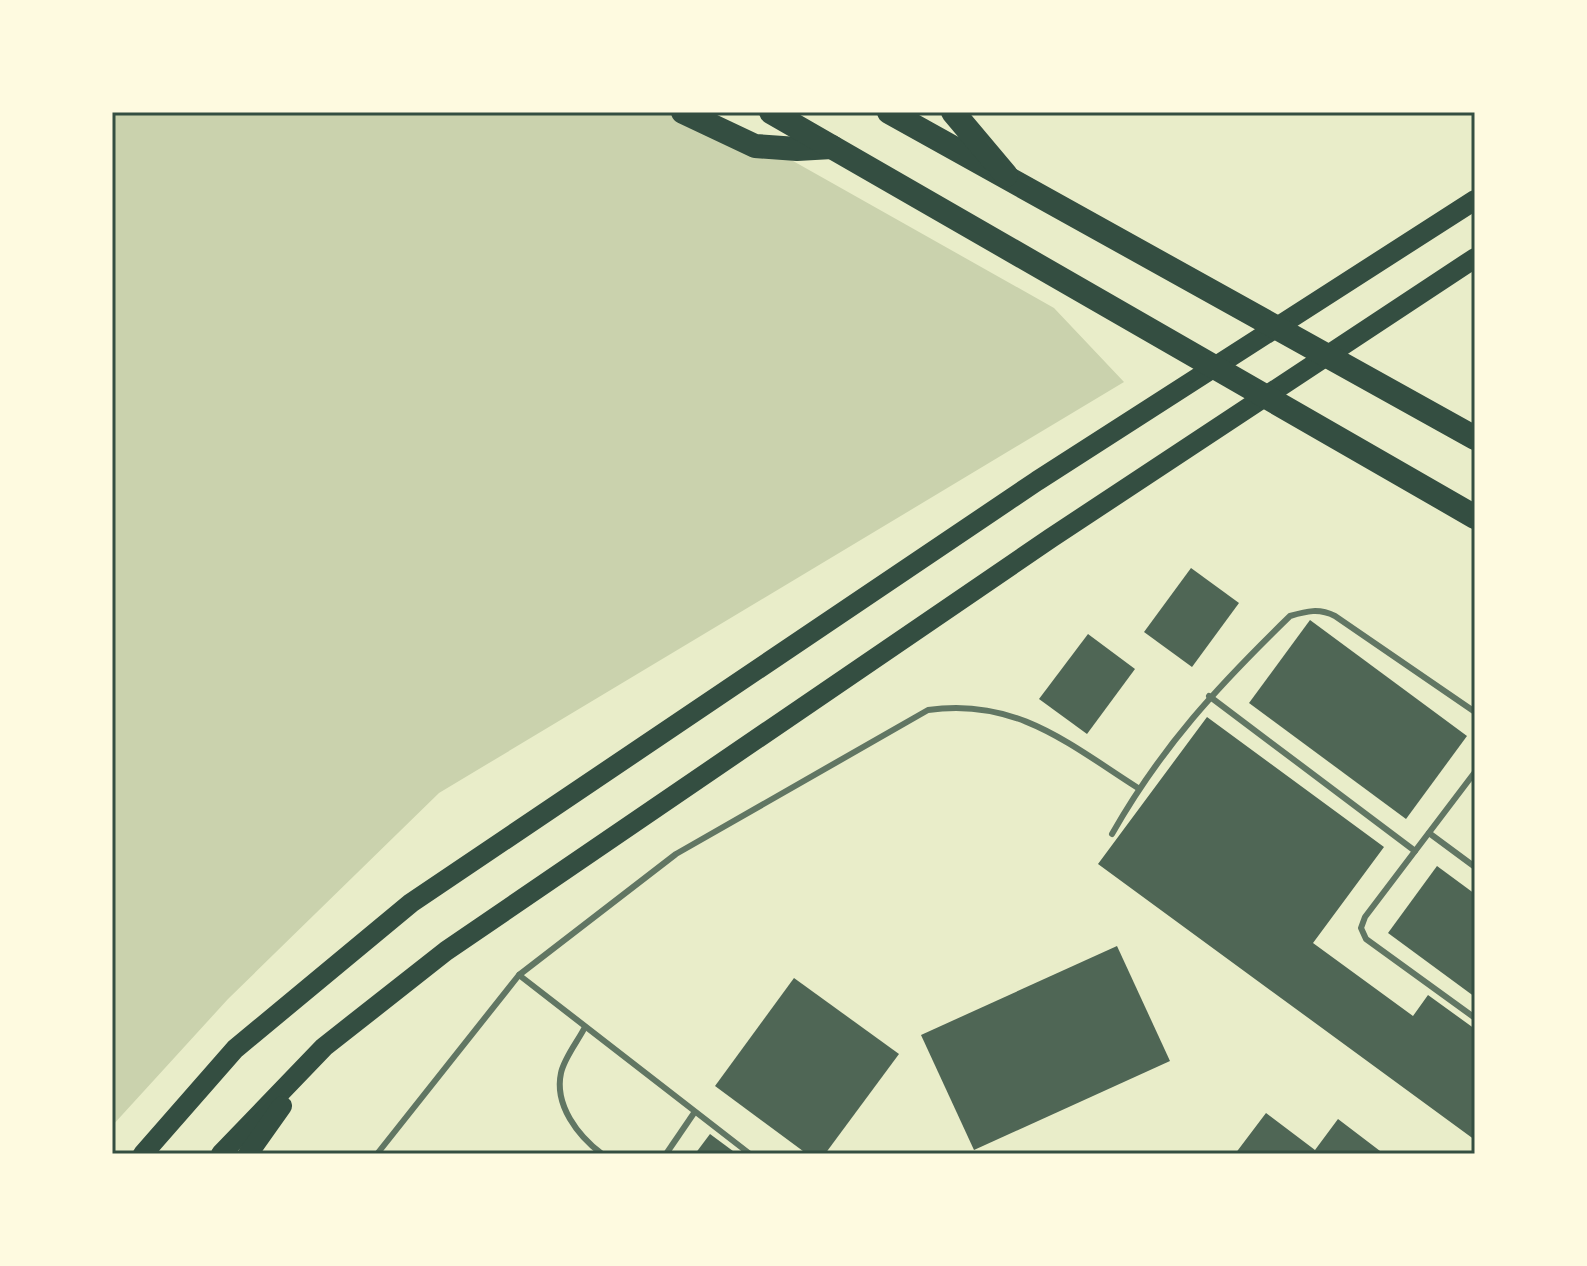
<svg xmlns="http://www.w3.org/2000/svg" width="1587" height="1266" font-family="Lato,sans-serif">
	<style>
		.green { fill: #cad2ad }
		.building { fill: #4f6655 }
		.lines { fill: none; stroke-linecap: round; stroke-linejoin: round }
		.service { stroke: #617663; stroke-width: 6 }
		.primary { stroke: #344e41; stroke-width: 20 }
		.motorway { stroke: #344e41; stroke-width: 24 }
		.neatline { fill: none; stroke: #344e41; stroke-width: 3 }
	</style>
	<rect width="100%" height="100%" fill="#e9edc9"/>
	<polygon class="green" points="112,112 706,112 1054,308 1124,382 439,793 228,999 112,1126"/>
	<g class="building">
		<polygon points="1191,568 1239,603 1192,667 1144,632"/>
		<polygon points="1310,620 1467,736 1406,819 1249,703"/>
		<polygon points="1088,634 1135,669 1087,734 1039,699"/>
		<polygon points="1207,717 1384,847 1313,943 1413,1016 1428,995 1475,1029 1475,1140 1098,864"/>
		<polygon points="1437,866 1475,894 1475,997 1388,933"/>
		<polygon points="1117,946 1170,1061 974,1150 921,1035"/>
		<polygon points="794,978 899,1054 825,1154 807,1154 715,1086"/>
		<polygon points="1266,1113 1315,1150 1338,1119 1384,1154 1235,1154"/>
		<polygon points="710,1134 737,1154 695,1154"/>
	</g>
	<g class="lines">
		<g class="service">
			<polyline points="1209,696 1415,851"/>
			<polyline points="1475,772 1365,917 1361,928 1366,939 1475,1018"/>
			<polyline points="1429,833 1475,867"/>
			<path d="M1112 834C1162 746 1218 686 1290 616 1307 611 1319 608 1335 616L1475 712"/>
			<polyline points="519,975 750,1154"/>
			<path d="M585 1027C578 1041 564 1058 561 1073 554 1105 578 1136 602 1154"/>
			<path d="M377 1154 519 975 676 854 928 710C1015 697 1069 744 1138 788"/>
			<polyline points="666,1154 694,1113"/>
		</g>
		<g class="primary">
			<polyline points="143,1154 235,1049 411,903 1037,481 1475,200"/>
			<polyline points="221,1154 324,1047 446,951 1051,538 1475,258"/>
			<polyline points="248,1154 282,1106"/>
		</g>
		<g class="motorway">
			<polyline points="683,112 755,146 797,149 832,147"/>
			<polyline points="771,112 1475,517"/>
			<polyline points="889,112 1475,438"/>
			<polyline points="953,112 1006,175"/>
		</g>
	</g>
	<rect width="1587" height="1266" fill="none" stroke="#fefae0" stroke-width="228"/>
	<rect x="114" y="114" width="1359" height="1038" class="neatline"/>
</svg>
